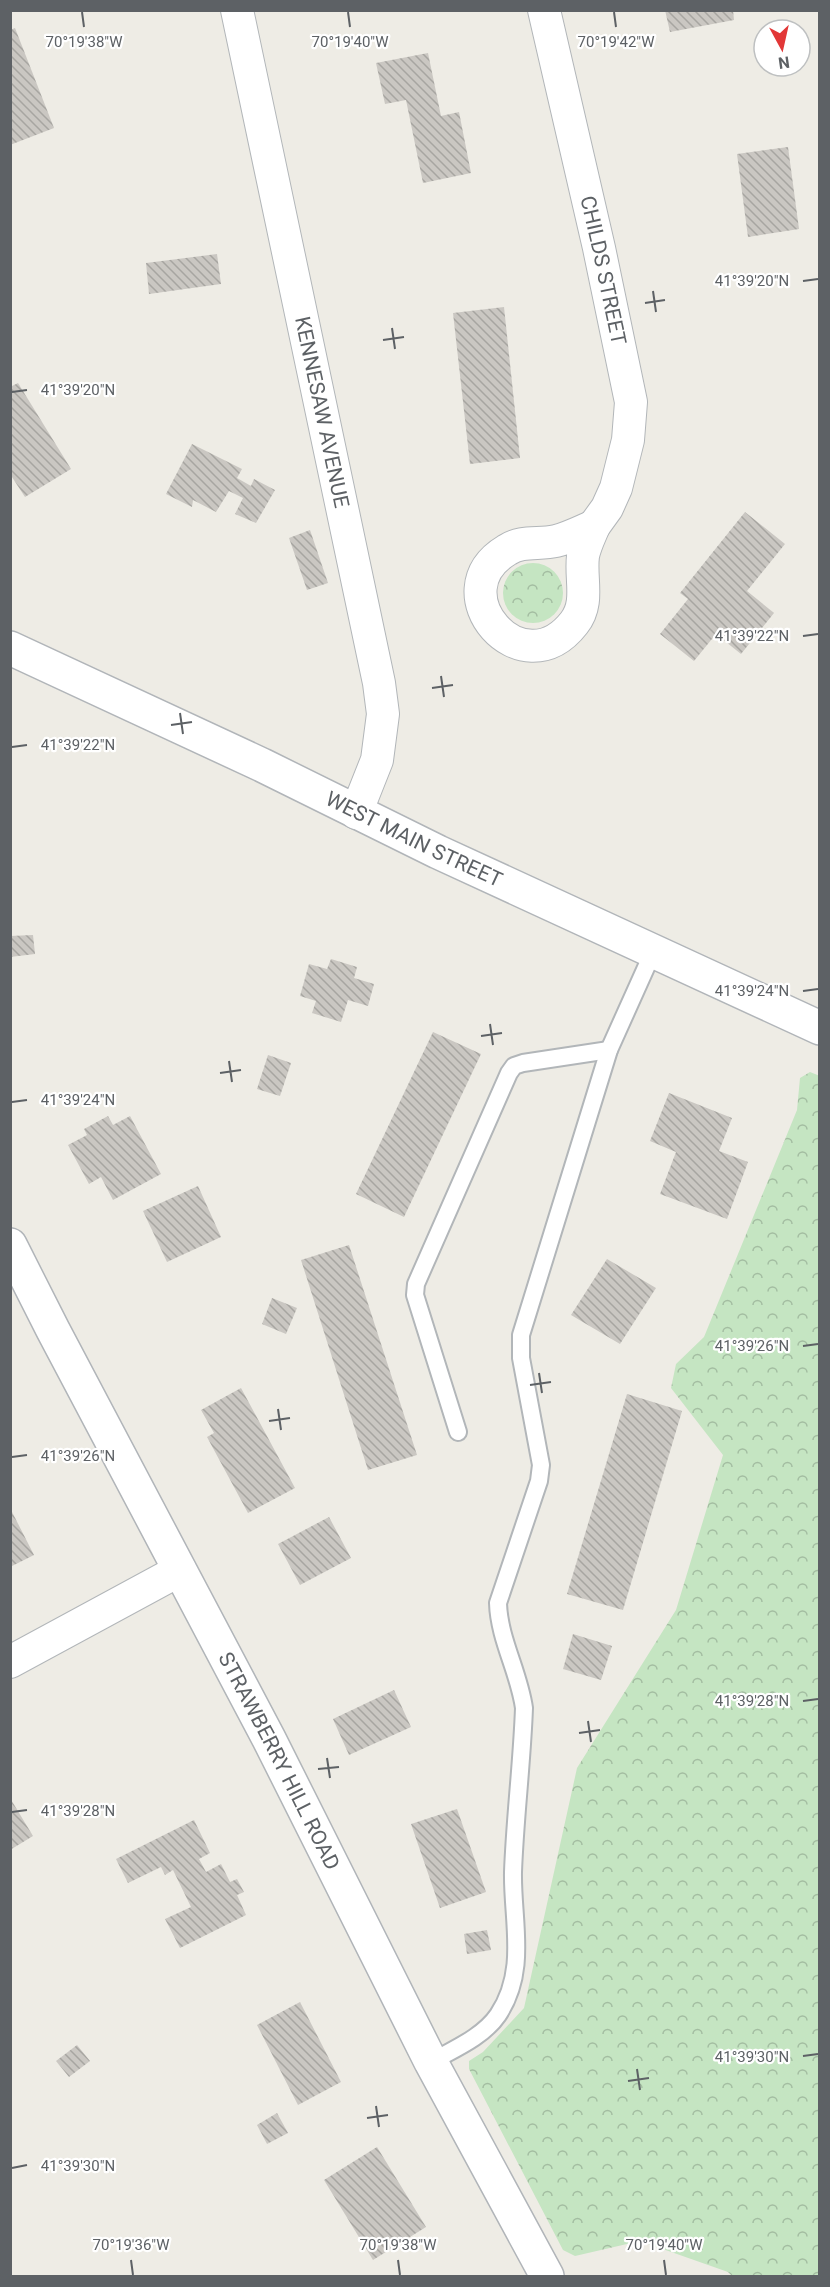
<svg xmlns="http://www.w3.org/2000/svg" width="830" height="2287" font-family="Roboto,sans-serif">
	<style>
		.forest { fill: url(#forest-crowns) }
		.building { fill: url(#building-back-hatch) }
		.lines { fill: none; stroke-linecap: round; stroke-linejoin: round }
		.lane-casing { stroke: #b2b6b9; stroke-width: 20 }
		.street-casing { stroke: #b2b6b9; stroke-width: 34 }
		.secondary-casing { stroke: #b1b5b9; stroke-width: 36 }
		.lane { stroke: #fff; stroke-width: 16 }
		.street { stroke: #fff; stroke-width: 32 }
		.secondary { stroke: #fff; stroke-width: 33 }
		.ticks { fill: none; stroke: #5d6165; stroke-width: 2 }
		.labels { text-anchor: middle; stroke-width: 4.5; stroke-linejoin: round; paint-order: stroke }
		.street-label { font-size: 21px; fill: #5d6165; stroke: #fff }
		.ticks-label { font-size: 15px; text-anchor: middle; fill: #5d6165; stroke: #fff; stroke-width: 4.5; stroke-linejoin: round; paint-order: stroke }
	</style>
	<defs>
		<pattern id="forest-crowns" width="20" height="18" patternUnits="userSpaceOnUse" patternTransform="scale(1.5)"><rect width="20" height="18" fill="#c5e5c2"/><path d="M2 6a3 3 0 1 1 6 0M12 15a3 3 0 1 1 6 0" fill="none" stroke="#a3bda1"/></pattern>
		<pattern id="building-back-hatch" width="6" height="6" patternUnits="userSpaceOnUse" patternTransform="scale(1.5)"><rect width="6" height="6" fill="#cac7c2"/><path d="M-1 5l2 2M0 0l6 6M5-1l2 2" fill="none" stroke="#a7a5a1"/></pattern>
	</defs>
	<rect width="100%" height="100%" fill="#eeece5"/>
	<g class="forest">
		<circle cx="533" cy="593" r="30"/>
		<polygon points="810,1072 820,1076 819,2276 732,2276 728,2272 640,2241 575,2256 563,2250 469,2069 469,2061 483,2052 524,2008 577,1768 676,1610 723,1455 671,1388 676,1364 704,1337 797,1110 800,1078"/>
	</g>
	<g class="building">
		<polygon points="665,10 733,10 734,20 670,32"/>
		<polygon points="15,28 54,128 10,145 10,30"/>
		<polygon points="428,53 441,116 459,112 471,173 423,183 406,100 385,104 376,63"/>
		<polygon points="788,147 799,229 748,237 737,154"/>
		<polygon points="217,254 221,284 149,294 146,263"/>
		<polygon points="504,307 520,458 470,464 453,313"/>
		<polygon points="18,383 71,469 25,497 10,474 10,387"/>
		<polygon points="192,444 242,469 237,478 251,486 254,479 275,490 256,523 235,514 243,498 229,491 216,512 193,500 192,507 166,494"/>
		<polygon points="745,512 785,544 747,591 774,613 741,654 716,634 694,661 660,634 688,599 680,593"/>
		<polygon points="310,530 328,583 307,590 289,538"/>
		<polygon points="33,935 35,954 10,957 10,936"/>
		<polygon points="331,959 357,967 354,978 374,984 368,1006 348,1000 341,1022 312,1013 316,1001 300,996 309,964 327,969"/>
		<polygon points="433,1032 481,1054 404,1217 356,1194"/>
		<polygon points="268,1055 291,1063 280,1096 257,1089"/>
		<polygon points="669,1093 732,1118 719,1151 748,1162 727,1219 660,1194 676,1152 650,1141"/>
		<polygon points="108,1116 113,1125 130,1116 161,1174 113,1200 101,1177 89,1184 68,1145 87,1135 84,1129"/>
		<polygon points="198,1186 221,1237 167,1262 143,1211"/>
		<polygon points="349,1245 417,1455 368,1470 301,1260"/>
		<polygon points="607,1259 656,1288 620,1344 571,1315"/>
		<polygon points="272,1298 297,1308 286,1334 262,1324"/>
		<polygon points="241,1388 295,1488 248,1513 207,1437 214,1433 201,1410"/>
		<polygon points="627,1394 682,1411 623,1610 567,1594"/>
		<polygon points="10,1508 34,1555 10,1567"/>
		<polygon points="329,1517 351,1558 300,1585 278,1544"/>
		<polygon points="573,1634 612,1646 601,1680 563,1669"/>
		<polygon points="394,1690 411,1727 349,1755 333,1719"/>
		<polygon points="10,1798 33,1836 10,1850"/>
		<polygon points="457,1809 486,1892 440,1908 411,1824"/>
		<polygon points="194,1820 210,1853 199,1859 206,1872 221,1864 230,1882 237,1879 244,1892 237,1895 246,1915 180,1948 165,1919 191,1907 173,1870 165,1875 161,1867 128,1883 116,1859"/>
		<polygon points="487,1930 491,1950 467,1954 464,1934"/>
		<polygon points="300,2002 341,2082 298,2105 257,2025"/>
		<polygon points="77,2045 90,2061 69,2077 56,2061"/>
		<polygon points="277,2113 288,2133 267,2144 257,2125"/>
		<polygon points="377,2147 426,2227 373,2260 324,2180"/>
	</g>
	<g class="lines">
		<defs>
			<g id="lane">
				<polyline points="458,1432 415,1295 416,1284 509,1073 514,1066 523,1063 609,1050"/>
				<path d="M431 2062C454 2049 483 2037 498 2015 528 1970 512 1921 513 1872 515 1817 522 1763 524 1708 519 1672 499 1639 498 1603L539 1481 541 1465 521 1358V1335L609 1050 653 952"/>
			</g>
			<g id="street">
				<path id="s1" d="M237 10 379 683 383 714 377 760 356 813"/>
				<path id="s2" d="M544 10 599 248 631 402 628 440 616 488 607 508 594 526"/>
				<path d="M594 526C590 536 585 545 583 556 580 579 590 603 574 623 522 690 437 592 507 550 522 540 539 545 556 541 569 538 582 531 594 526Z"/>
				<polyline points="10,1662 180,1570"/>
			</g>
			<g id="secondary">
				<path id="s3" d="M10 648 262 765 438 852 820 1028"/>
				<path id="s4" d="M10 1245 53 1330 269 1739 431 2062 547 2276"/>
			</g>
		</defs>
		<use href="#lane" class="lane-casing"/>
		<use href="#street" class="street-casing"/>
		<use href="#secondary" class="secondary-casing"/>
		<use href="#lane" class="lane"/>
		<use href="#street" class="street"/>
		<use href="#secondary" class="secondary"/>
	</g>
	<path class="ticks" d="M82 12 84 27M348 12 350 27M614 12 616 27M803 281 818 279M653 291 656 312M645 303 665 300M392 328 395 349M383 340 404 337M12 392 27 390M803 636 818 634M441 676 444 697M432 688 453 685M180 713 183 734M171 725 192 722M12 747 27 745M803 991 818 989M490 1024 493 1045M481 1036 502 1033M229 1061 232 1082M220 1073 241 1070M12 1102 27 1100M803 1346 818 1344M539 1373 542 1393M530 1385 551 1382M278 1409 281 1430M269 1421 290 1418M12 1457 27 1455M803 1701 818 1699M588 1721 591 1742M579 1733 600 1730M327 1758 330 1778M318 1769 339 1767M12 1812 27 1810M803 2056 818 2054M637 2069 640 2090M628 2081 649 2078M376 2106 379 2127M367 2118 388 2115M12 2168 27 2165M131 2260 133 2275M398 2260 400 2275M664 2260 666 2275"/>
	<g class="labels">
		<g class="street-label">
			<text dy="7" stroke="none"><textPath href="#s2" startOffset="267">CHILDS STREET</textPath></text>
			<text dy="7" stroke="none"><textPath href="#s1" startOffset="411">KENNESAW AVENUE</textPath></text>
			<text dy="7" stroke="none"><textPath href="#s3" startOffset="447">WEST MAIN STREET</textPath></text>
			<text dy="7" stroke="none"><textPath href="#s4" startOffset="582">STRAWBERRY HILL ROAD</textPath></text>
		</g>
	</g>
	<g class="ticks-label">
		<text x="84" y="47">70°19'38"W</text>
		<text x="350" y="47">70°19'40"W</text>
		<text x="616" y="47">70°19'42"W</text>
		<text x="752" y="286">41°39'20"N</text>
		<text x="78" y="395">41°39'20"N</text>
		<text x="752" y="641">41°39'22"N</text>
		<text x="78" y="750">41°39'22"N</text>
		<text x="752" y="996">41°39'24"N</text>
		<text x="78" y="1105">41°39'24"N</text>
		<text x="752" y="1351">41°39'26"N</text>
		<text x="78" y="1461">41°39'26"N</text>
		<text x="752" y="1706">41°39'28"N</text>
		<text x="78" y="1816">41°39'28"N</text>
		<text x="752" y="2062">41°39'30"N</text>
		<text x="78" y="2171">41°39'30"N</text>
		<text x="131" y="2250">70°19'36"W</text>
		<text x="398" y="2250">70°19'38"W</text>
		<text x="664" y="2250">70°19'40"W</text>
	</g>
	<rect width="830" height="2287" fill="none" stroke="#5d6165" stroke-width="24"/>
	<g transform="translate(782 48) rotate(172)"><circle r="28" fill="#ffffff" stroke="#bec0c1" stroke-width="1.5"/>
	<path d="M0-4.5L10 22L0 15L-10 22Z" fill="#e23737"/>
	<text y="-9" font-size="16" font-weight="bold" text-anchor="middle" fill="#5d6165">N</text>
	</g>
</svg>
